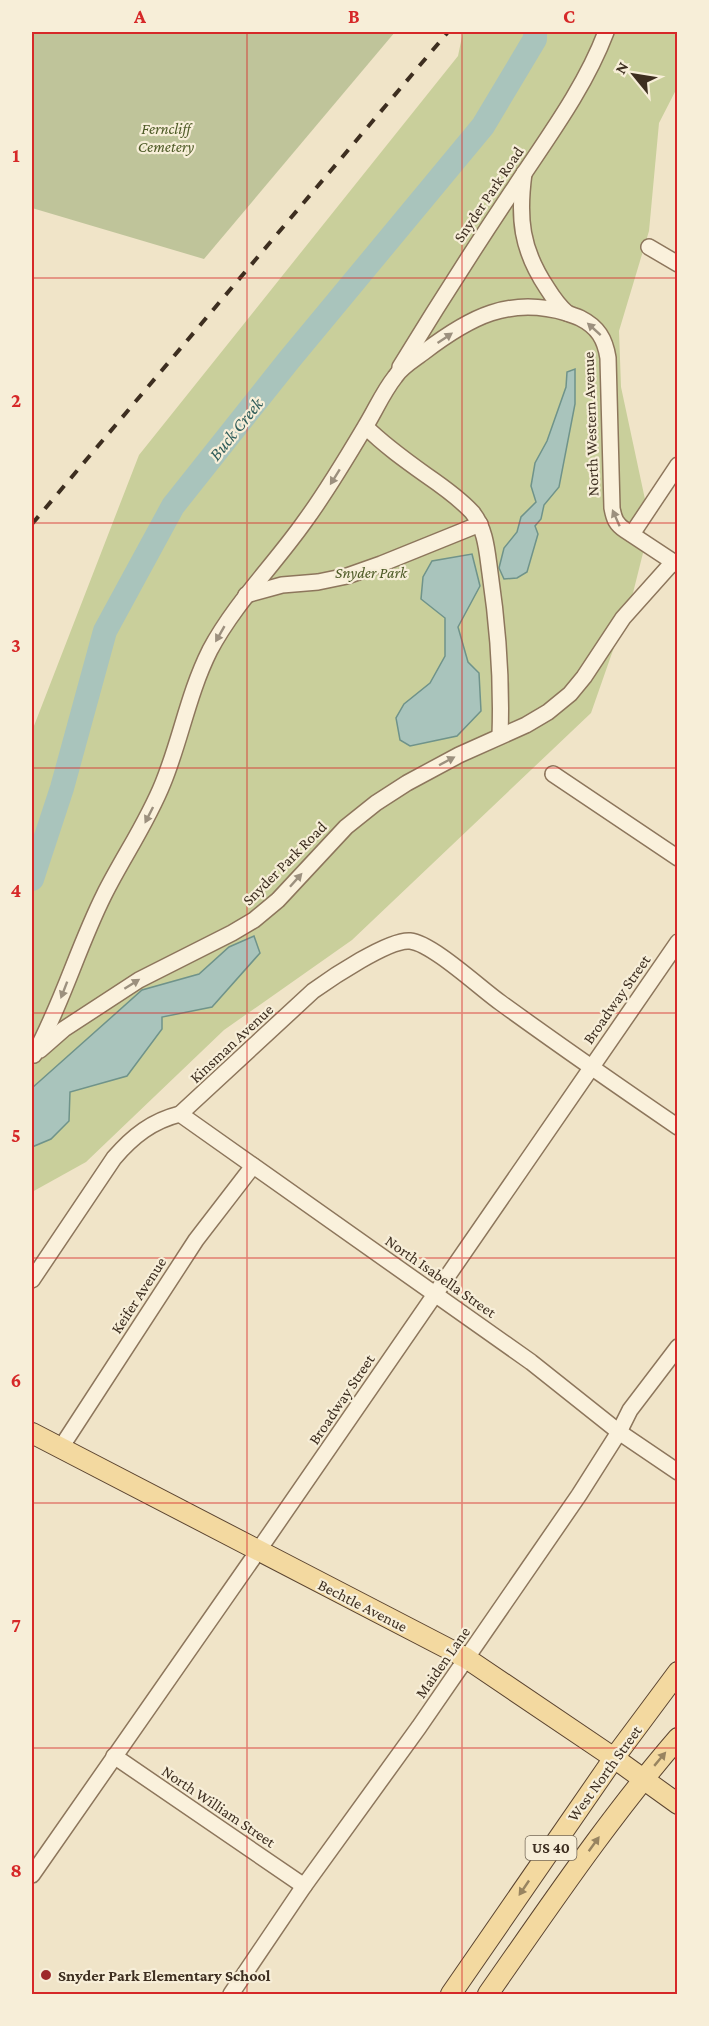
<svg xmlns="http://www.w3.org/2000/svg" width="709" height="2026" font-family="'Crimson Pro',serif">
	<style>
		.green { fill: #c9cf9b }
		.cemetery { fill: #bfc49a }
		.water { fill: #a9c4bc; stroke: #6f938a; stroke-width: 1.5 }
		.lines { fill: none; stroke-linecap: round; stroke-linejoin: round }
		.river { stroke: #a9c4bc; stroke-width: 24 }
		.minor-casing { stroke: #8d765c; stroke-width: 18 }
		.major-casing { stroke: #5b4430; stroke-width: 22 }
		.minor { stroke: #faf1dc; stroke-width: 15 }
		.major { stroke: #f3d9a0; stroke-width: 20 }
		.rail { stroke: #3d2e20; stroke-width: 4; stroke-dasharray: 10 10; stroke-linecap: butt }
		.oneway { fill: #9c907e }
		.oneway2 { fill: #988460 }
		.grid { fill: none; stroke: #d62828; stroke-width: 1.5; stroke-opacity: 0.55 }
		.poi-dot { fill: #9e2a2b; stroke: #f7eed8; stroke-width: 2 }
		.labels { text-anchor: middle; stroke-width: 4.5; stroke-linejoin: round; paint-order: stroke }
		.shield { fill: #f7eed8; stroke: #756857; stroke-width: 1.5 }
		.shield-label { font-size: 15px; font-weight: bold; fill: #3d2e20 }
		.park-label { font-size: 16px; font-style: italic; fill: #4d5a26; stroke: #f7eed8 }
		.street-label { font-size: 16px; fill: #3d2e20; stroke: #f7eed8 }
		.poi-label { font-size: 16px; font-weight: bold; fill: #3d2e20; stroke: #f7eed8; text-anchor: start }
		.water-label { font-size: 18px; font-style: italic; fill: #2f5d5a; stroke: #f7eed8 }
		.neatline { fill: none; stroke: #d62828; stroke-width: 2 }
		.grid-label { font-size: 20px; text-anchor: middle; font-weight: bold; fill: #d62828 }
	</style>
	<rect width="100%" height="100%" fill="#f0e4c8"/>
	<polygon class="green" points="463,32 677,32 677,88 659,123 649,231 619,331 621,387 646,504 644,549 633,593 591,713 352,940 224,1030 86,1162 32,1192 32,731 139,455 458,56"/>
	<polygon class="cemetery" points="32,32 395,32 204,259 32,208"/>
	<g class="water">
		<polygon points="575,369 575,404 559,487 544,505 541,519 535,526 538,534 527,572 517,578 504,579 499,568 504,548 517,532 521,517 536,502 531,486 535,463 547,441 566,387 567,372"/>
		<polygon points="472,554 480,586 458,627 468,662 479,673 481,711 457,736 410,746 400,740 396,718 404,704 430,683 445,656 445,618 421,599 423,577 432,561"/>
		<polygon points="254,936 260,953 212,1007 162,1017 162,1029 127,1076 70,1092 69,1121 51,1139 32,1147 32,1088 142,990 199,974 229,947"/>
	</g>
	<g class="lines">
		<polyline class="river" points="32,879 62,788 105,631 173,506 289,360 483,126 535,39 535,32"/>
		<defs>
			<g id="minor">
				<path d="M524 173C518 218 521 249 547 288 552 296 560 307 567 313 571 315 576 316 580 318 598 327 605 339 608 358L612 508C614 519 616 524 625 530L678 565"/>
				<polyline points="649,247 678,264"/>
				<path d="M400 367C436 308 473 250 511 193 545 141 584 90 606 32"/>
				<path d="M366 427C384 445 405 460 426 475 442 486 459 498 472 512 486 529 487 552 490 573 498 627 502 681 500 736"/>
				<polyline points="632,534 678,465"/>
				<polyline points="246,595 282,585 318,582 347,576 381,564 480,524"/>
				<polyline points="553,774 678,858"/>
				<polyline points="40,1050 64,1029 139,980 232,933 254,920 278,900 346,827 376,803 407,783 459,755 526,725 548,712 570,694 584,677 623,618 673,562"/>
				<path d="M34 1055C62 1004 78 947 104 895 123 857 147 823 163 783 181 739 188 694 210 650 235 603 274 565 305 521 327 491 346 459 365 427 375 411 383 392 395 377 401 367 415 359 424 352 470 317 509 296 567 313"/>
				<polyline points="180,1114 531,1362 619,1432 678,1472"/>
				<path d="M32 1280 114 1158C133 1136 152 1121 180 1114L313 991C331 978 389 939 410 941 432 943 481 989 501 1003 559 1045 618 1086 678 1127"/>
				<polyline points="60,1449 196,1240 253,1166"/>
				<polyline points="114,1756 304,1886"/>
				<polyline points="32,1875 258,1551 678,942"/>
				<polyline points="231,1994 304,1886 419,1727 579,1495 619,1432 630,1410 678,1347"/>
			</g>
			<g id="major">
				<polyline points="32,1433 466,1658 614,1758 678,1804"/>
				<polyline points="451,1994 614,1758 678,1672"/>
				<path d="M488 1994C549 1907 608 1819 678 1738"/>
			</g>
		</defs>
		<use href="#minor" class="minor-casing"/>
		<use href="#major" class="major-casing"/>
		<use href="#minor" class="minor"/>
		<use href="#major" class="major"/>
		<polyline class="rail" points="32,524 448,32"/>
	</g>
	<defs><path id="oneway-solid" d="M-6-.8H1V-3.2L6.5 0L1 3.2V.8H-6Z" transform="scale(1.5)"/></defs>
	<g class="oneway">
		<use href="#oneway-solid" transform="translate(594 329) rotate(-138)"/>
		<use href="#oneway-solid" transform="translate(445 338) rotate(-34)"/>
		<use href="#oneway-solid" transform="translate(335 477) rotate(122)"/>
		<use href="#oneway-solid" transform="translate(616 518) rotate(-114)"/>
		<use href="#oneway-solid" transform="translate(220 634) rotate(120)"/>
		<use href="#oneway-solid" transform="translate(447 761) rotate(-28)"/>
		<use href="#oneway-solid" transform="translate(149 815) rotate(117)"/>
		<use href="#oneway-solid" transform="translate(296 880) rotate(-48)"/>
		<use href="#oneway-solid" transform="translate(132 984) rotate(-32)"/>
		<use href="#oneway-solid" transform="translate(64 990) rotate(111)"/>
	</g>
	<g class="oneway2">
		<use href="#oneway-solid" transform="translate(660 1759) rotate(-50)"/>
		<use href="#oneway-solid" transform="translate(594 1844) rotate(-54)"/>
		<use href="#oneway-solid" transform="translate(524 1888) rotate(124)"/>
	</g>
	<path class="grid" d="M247 32V1994M462 32V1994M32 278H678M32 523H678M32 768H678M32 1013H678M32 1258H678M32 1503H678M32 1748H678"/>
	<circle class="poi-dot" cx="46" cy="1975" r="6"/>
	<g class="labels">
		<rect class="shield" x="525.5" y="1836" width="51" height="24" rx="4.5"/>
		<g class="shield-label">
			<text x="551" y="1853">US 40</text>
		</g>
		<g class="park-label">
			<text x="166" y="134">Ferncliff<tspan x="166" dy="18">Cemetery</tspan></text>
			<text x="371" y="578">Snyder Park</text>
		</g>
		<g class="street-label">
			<text transform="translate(488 194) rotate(-56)" y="6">Snyder Park Road</text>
			<text transform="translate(590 424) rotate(-92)" y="6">North Western Avenue</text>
			<text transform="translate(284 863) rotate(-45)" y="6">Snyder Park Road</text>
			<text transform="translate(616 999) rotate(-55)" y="6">Broadway Street</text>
			<text transform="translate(231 1043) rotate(-43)" y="6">Kinsman Avenue</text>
			<text transform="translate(441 1276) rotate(35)" y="6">North Isabella Street</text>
			<text transform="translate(138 1295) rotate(-57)" y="6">Keifer Avenue</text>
			<text transform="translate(341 1399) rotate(-56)" y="6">Broadway Street</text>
			<text transform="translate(363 1605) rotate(27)" y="6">Bechtle Avenue</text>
			<text transform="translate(442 1662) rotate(-55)" y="6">Maiden Lane</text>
			<text transform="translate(604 1773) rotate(-54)" y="6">West North Street</text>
			<text transform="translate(219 1806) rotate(34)" y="6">North William Street</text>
		</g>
		<g class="poi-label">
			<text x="58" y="1981">Snyder Park Elementary School</text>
		</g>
		<g class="water-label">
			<text transform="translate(236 429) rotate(-51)" y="6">Buck Creek</text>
		</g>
	</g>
	<rect width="709" height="2026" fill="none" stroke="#f7eed8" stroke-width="66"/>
	<g transform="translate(634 75) rotate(300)" stroke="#f7eed8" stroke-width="4.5" paint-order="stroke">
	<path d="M0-4.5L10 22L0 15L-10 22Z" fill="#3d2e20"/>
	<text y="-9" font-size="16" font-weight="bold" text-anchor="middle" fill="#3d2e20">N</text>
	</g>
	<rect x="33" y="33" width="643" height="1960" class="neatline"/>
	<g class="grid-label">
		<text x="140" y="23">A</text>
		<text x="354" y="23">B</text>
		<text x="569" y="23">C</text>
		<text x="16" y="162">1</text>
		<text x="16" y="407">2</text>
		<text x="16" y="652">3</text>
		<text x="16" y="897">4</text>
		<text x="16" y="1142">5</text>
		<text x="16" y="1387">6</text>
		<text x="16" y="1632">7</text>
		<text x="16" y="1877">8</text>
	</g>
</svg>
